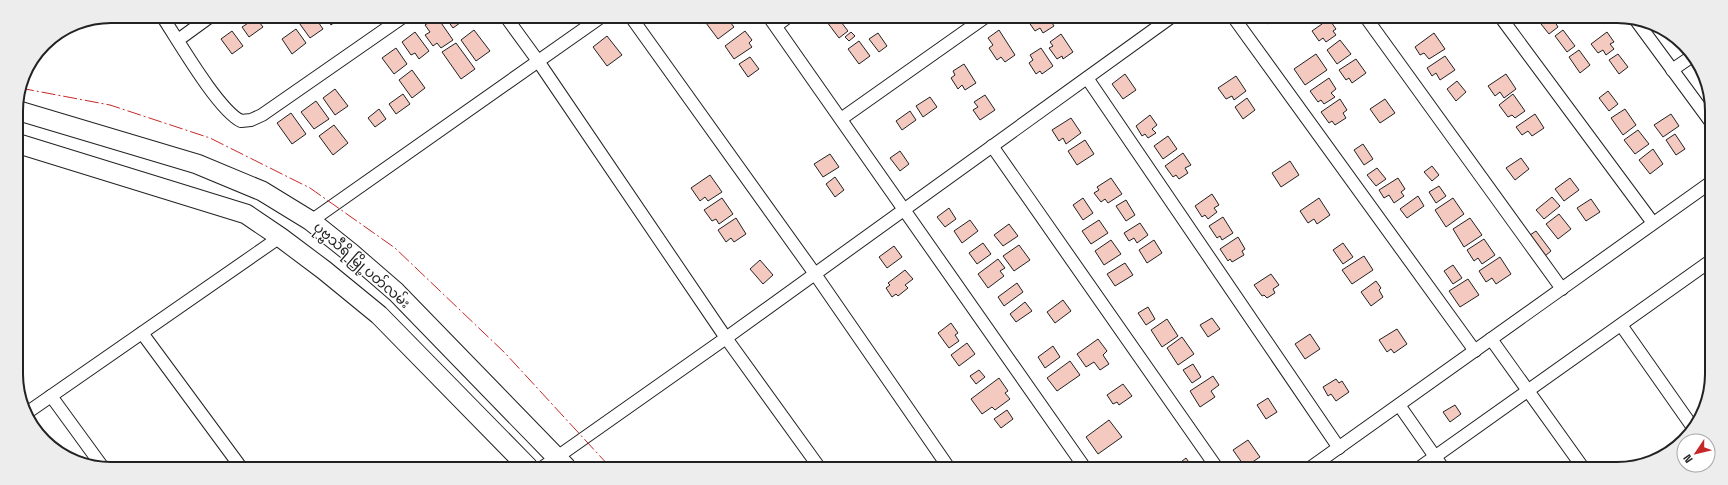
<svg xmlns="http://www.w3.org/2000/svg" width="1728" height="485" font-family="'Space Grotesk','Noto Sans Myanmar',sans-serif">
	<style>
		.building { fill: #f3c9c0; stroke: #222 }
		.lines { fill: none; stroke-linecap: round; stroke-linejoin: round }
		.street-casing { stroke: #222; stroke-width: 14 }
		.primary-casing { stroke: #222; stroke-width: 21 }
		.street { stroke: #fff; stroke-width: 12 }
		.primary { stroke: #fff; stroke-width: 19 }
		.power { stroke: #c62828; stroke-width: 1; stroke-dasharray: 14 3 2 3; stroke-linecap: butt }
		.labels { text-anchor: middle; stroke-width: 3; stroke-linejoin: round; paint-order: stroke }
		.street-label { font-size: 14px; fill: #222; stroke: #fff }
		.rim { fill: none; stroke: #222; stroke-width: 2 }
	</style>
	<rect width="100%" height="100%" fill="#fff"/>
	<g class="building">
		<polygon points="303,16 314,16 323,29 310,38 297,20"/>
		<polygon points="325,16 343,16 331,25"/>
		<polygon points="437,17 453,40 441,48 437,43 433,46 425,35 430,32 425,25"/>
		<polygon points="445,17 468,17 453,28"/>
		<polygon points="695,17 708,17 700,24"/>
		<polygon points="714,17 726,17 734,27 718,39 706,23"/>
		<polygon points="833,17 838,18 848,31 839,38 827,22"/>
		<polygon points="256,18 263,27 249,37 242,27"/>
		<polygon points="1032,18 1049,18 1054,26 1043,33 1040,28 1035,31 1028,21"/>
		<polygon points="1256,18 1275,18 1267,24 1264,20 1260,23"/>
		<polygon points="1329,19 1336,29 1333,31 1336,35 1326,42 1323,38 1319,41 1312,31"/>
		<polygon points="1537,19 1553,19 1558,27 1549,34"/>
		<polygon points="296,29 306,43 292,54 282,39"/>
		<polygon points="474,30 490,51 476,61 461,40"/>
		<polygon points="999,30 1015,55 1005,62 1001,57 997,60 989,48 993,45 988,38"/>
		<polygon points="1563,30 1575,46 1567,52 1555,36"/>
		<polygon points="232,31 243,46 232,54 221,39"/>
		<polygon points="745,31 752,40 749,43 752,47 734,59 725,46"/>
		<polygon points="415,32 429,51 419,59 415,53 411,55 402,42"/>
		<polygon points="851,32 855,36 849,41 845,37"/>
		<polygon points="1607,32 1614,42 1610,44 1614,49 1606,55 1603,50 1598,53 1591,44"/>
		<polygon points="878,33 887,46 879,52 869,39"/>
		<polygon points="1434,33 1445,49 1429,59 1424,53 1420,55 1415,47"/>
		<polygon points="1061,34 1073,52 1063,59 1062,56 1057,59 1049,48 1053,46 1050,42"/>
		<polygon points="607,36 622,55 607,66 593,47"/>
		<polygon points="1340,40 1351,54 1337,64 1327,50"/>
		<polygon points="859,41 870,56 859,64 848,49"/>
		<polygon points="456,43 475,69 461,79 442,52"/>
		<polygon points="396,48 407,64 394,74 382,58"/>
		<polygon points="1041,48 1053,66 1042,74 1040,71 1036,74 1029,63 1033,60 1030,55"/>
		<polygon points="1579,50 1590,65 1580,73 1569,57"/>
		<polygon points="1316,54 1327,70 1305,85 1294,69"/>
		<polygon points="1618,54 1628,67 1619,74 1609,60"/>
		<polygon points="1445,56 1455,70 1440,80 1436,73 1432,76 1427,68"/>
		<polygon points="750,57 759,69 748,77 739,64"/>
		<polygon points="1356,59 1366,73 1352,83 1349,78 1346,80 1339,70"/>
		<polygon points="964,64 976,83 965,90 962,85 958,89 951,78 955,75 953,71"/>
		<polygon points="412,70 425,88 412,98 399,80"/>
		<polygon points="1125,74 1136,90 1123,99 1112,84"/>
		<polygon points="1506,74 1516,89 1504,98 1500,92 1495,96 1488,86"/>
		<polygon points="1236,76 1246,91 1234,100 1232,96 1226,99 1218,88"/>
		<polygon points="1329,78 1336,89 1331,93 1335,97 1324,104 1321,100 1318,102 1310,91"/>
		<polygon points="1457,81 1466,92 1456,101 1447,89"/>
		<polygon points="335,89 348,106 335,115 323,98"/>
		<polygon points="1608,91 1618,104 1609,111 1599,98"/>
		<polygon points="403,94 410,104 396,114 389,104"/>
		<polygon points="1513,94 1525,111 1515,118 1512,115 1508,117 1499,105"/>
		<polygon points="985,95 995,110 980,120 973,110 978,107 974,102"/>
		<polygon points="930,97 937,107 923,117 916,106"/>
		<polygon points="1247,98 1255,110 1243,119 1235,107"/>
		<polygon points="1340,99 1347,110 1343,113 1346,118 1335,125 1332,121 1329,123 1321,112"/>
		<polygon points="1385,99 1395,113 1380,123 1370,109"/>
		<polygon points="316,101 329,119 314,129 301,112"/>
		<polygon points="379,109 386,119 375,127 368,118"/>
		<polygon points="1625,109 1636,125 1623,135 1611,118"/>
		<polygon points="910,111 916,120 902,130 896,121"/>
		<polygon points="291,113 306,134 292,144 277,123"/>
		<polygon points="1535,114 1544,128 1532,136 1528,131 1522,135 1516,127"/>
		<polygon points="1671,114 1679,126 1663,137 1654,125"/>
		<polygon points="1150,115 1157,125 1152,129 1156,133 1148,138 1145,134 1142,136 1136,126"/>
		<polygon points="1071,118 1081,133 1066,144 1063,138 1059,141 1052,130"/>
		<polygon points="334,125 348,143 333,155 319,136"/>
		<polygon points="1638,130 1649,144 1635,154 1624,140"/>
		<polygon points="1675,134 1685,149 1676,155 1666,140"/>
		<polygon points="1168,136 1177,149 1163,159 1154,146"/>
		<polygon points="1085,140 1094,154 1077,165 1068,151"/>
		<polygon points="1363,144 1373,159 1364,165 1354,150"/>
		<polygon points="1653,149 1663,164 1650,174 1639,160"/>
		<polygon points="900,151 909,164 900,171 890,158"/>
		<polygon points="1183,153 1191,165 1185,168 1188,173 1179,179 1176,175 1173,177 1165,166"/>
		<polygon points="830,154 839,167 823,177 814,164"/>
		<polygon points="1521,158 1529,169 1515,180 1506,168"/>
		<polygon points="1290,161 1299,175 1281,187 1272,173"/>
		<polygon points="1432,166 1439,175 1432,181 1424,172"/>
		<polygon points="1377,168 1386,179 1376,186 1367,175"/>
		<polygon points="710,175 722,192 708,201 705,197 700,201 691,188"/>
		<polygon points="835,177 844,190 835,197 826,184"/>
		<polygon points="1111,178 1122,194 1108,203 1105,199 1101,202 1094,193 1099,190 1097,187"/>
		<polygon points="1398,178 1405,189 1401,192 1404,196 1394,203 1389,195 1384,198 1379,190"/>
		<polygon points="1570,178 1579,190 1564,201 1555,189"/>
		<polygon points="1439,186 1446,196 1436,203 1429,192"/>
		<polygon points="1212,194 1219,205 1214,208 1217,212 1208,219 1205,215 1202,217 1195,206"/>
		<polygon points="1418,196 1424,206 1407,218 1400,209"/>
		<polygon points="1552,197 1560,206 1544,219 1536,210"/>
		<polygon points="722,198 733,214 719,224 716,219 712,221 704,210"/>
		<polygon points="1083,198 1093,213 1083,220 1073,205"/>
		<polygon points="1319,198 1330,215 1317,224 1314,219 1308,223 1300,211"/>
		<polygon points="1453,198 1464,214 1446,227 1435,210"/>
		<polygon points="1591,199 1600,212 1586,221 1577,208"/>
		<polygon points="1126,200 1135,215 1126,221 1116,206"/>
		<polygon points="949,208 956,219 945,227 937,217"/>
		<polygon points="1559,214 1571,229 1558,239 1546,224"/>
		<polygon points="1223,217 1233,233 1222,240 1220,236 1217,238 1209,226"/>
		<polygon points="736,218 746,234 734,242 731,238 726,242 718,230"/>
		<polygon points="1470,218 1482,235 1464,247 1453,229"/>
		<polygon points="970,220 978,231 962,243 954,231"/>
		<polygon points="1099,220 1108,233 1091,244 1082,231"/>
		<polygon points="1140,223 1148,235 1137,243 1134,238 1129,241 1124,233"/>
		<polygon points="1009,224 1018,236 1003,246 994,235"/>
		<polygon points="1536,231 1551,251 1545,256 1530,235"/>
		<polygon points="1238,237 1245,249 1242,251 1244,255 1232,262 1230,259 1228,261 1220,249"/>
		<polygon points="1484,239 1495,255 1482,264 1478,258 1474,261 1467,250"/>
		<polygon points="1111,240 1121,254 1104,265 1095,251"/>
		<polygon points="1154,240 1162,253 1147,263 1139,250"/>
		<polygon points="983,243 991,254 977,264 969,253"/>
		<polygon points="1343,243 1353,257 1343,264 1333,250"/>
		<polygon points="1019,245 1030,260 1014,271 1003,256"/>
		<polygon points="894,246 902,257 887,268 879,257"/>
		<polygon points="1364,256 1373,270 1352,284 1342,270"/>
		<polygon points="1500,257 1511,274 1496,284 1492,278 1486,282 1479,271"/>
		<polygon points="998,259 1005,268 1000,271 1004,276 988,288 978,274"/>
		<polygon points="760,260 773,275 763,284 750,269"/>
		<polygon points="1125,263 1133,275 1115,286 1107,274"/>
		<polygon points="1453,265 1462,278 1453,284 1444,271"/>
		<polygon points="905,270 913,279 905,285 908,288 898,296 896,294 892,297 886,288 890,285 888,283"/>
		<polygon points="1271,274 1279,285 1273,289 1275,293 1267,298 1264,295 1262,296 1254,285"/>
		<polygon points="1468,279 1479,295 1460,307 1449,291"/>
		<polygon points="1376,281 1381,288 1379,290 1383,297 1371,306 1361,292"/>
		<polygon points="1017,283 1023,292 1004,306 998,297"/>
		<polygon points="1063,300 1071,311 1055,323 1047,312"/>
		<polygon points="1025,302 1032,311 1016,322 1010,314"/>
		<polygon points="1148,307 1155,319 1146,325 1138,313"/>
		<polygon points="1212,318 1220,329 1208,337 1200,325"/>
		<polygon points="1167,319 1178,336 1162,347 1151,330"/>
		<polygon points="951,323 958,333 955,335 959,341 949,348 938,333"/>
		<polygon points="1397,329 1407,344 1394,353 1391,349 1387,352 1379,340"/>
		<polygon points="1310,334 1320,349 1305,359 1295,344"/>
		<polygon points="1182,337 1194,354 1178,365 1167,348"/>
		<polygon points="1098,339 1107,351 1103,355 1109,364 1100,370 1094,362 1086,367 1077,354"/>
		<polygon points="967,343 975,354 959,366 951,355"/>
		<polygon points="1053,346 1060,357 1045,368 1038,357"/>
		<polygon points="1070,361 1080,375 1057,391 1047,378"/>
		<polygon points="1193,364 1201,377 1192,383 1183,370"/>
		<polygon points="979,370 985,377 976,384 970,376"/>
		<polygon points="1213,376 1219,385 1211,391 1215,397 1200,407 1190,391"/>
		<polygon points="999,378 1008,391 1005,393 1010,399 995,410 992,407 982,414 971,399"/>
		<polygon points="1336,379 1339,383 1342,381 1349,392 1336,401 1331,394 1328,396 1323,387"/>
		<polygon points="1123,384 1132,396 1119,405 1117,402 1113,404 1107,395"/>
		<polygon points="1268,398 1277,412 1266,419 1257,405"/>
		<polygon points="1455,405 1461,414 1450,422 1443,412"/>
		<polygon points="1007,410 1013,419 1001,428 994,419"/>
		<polygon points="1109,420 1122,437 1098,454 1086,437"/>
		<polygon points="1248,440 1260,457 1245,467 1233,450"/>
		<polygon points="1186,458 1193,468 1173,468"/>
	</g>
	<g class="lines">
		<defs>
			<g id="street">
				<path d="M162 16C178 40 218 110 241 121L251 120 262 115 403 17"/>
				<polyline points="506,17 538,61 726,338 819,467"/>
				<polyline points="631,17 815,274 949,468"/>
				<polyline points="769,17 1085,468"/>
				<polyline points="1234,18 1475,351"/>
				<polyline points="1367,19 1562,289"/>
				<polyline points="1502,19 1653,223"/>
				<polyline points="1635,19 1710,121"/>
				<polyline points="776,26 788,17"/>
				<polyline points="178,40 211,16"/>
				<polyline points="1672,70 1691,57"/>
				<polyline points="1087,78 1339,448"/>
				<polyline points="841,119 984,18"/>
				<polyline points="992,146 1217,468"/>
				<polyline points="311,221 601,17"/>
				<polyline points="1621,325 1694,429"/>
				<polyline points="142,333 240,466"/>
				<polyline points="1491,339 1584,469"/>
				<polyline points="51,396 102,466"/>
				<polyline points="1399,405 1443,468"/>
				<polyline points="28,412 280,237"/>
				<polyline points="543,467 726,338 1170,18"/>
				<polyline points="1310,468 1710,183"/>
				<polyline points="1419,468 1709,262"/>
			</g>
			<g id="primary">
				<polyline points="16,110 197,164 262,191 311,221 351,253 396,292 566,467"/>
				<polyline points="16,143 246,214 280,237 324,270 379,315 528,467"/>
			</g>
		</defs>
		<use href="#street" class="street-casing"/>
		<use href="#primary" class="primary-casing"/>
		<use href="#street" class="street"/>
		<use href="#primary" class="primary"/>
		<polyline class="power" points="20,88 110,105 210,138 310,188 395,248 505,353 610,467"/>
	</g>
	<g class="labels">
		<g class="street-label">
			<text transform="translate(362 265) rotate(41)" y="5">ပုဗ္ဗသီရိ မြို့ပတ်လမ်း</text>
		</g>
	</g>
	<path d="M0 0H1728V485H0ZM111 23H1617A88 88 0 0 1 1705 111V374A88 88 0 0 1 1617 462H111A88 88 0 0 1 23 374V111A88 88 0 0 1 111 23Z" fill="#ededed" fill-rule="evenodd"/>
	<path class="rim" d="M111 23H1617A88 88 0 0 1 1705 111V374A88 88 0 0 1 1617 462H111A88 88 0 0 1 23 374V111A88 88 0 0 1 111 23Z"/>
	<g transform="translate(1696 453) rotate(235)"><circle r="19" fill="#ffffff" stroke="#a7a7a7"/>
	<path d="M0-3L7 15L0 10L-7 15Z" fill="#c62828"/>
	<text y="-6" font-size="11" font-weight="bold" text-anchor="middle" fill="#222222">N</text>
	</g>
</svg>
